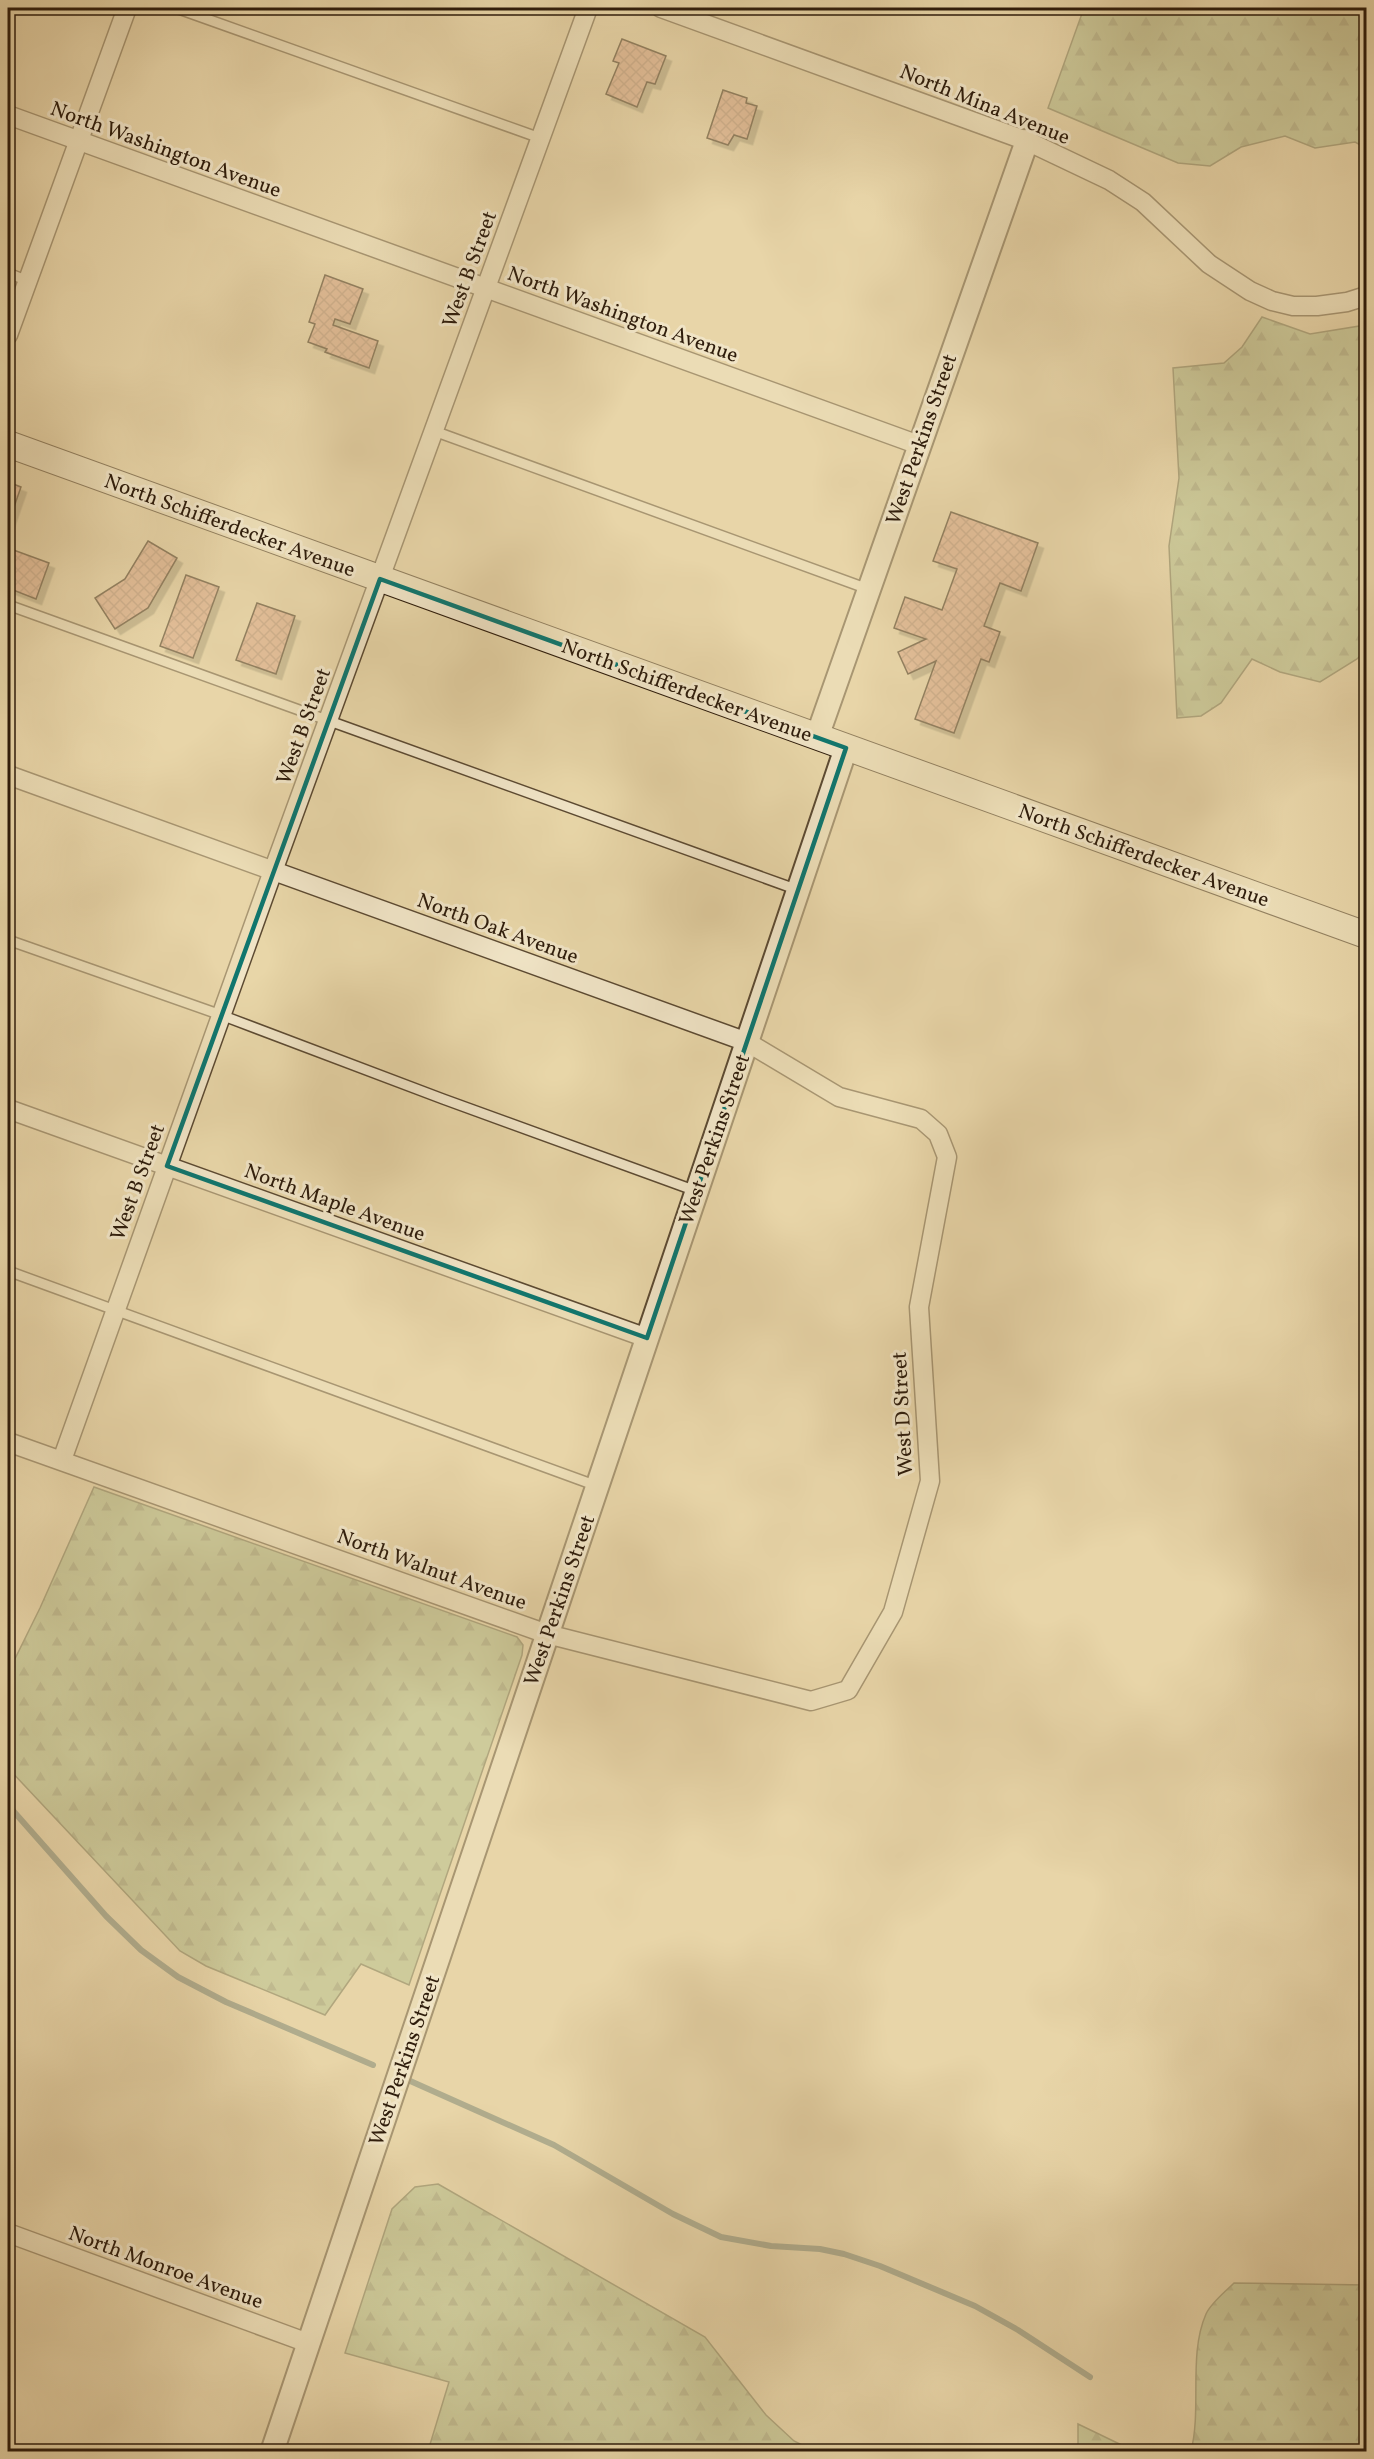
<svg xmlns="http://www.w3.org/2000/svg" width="1374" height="2459" font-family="Vollkorn,serif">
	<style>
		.forest { fill: url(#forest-firs); stroke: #6f6e4c; stroke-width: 1.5 }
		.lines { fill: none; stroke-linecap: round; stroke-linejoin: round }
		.stream { stroke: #6e7a6d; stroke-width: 6 }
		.building { fill: url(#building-cross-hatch); stroke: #2e1c0b; stroke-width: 1.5; filter: url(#shadow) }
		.service-casing { stroke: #5c4a32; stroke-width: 12 }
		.minor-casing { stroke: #5c4a32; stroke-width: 21 }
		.tertiary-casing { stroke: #5c4a32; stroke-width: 26 }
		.secondary-casing { stroke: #2e1c0b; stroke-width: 28 }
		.service { stroke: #f0e4c6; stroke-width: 9 }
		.minor { stroke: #f0e4c6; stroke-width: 18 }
		.tertiary { stroke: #f0e4c6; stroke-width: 22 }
		.secondary { stroke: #f0e4c6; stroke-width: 26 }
		.marked { fill: none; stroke: #0f766e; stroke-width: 4.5; stroke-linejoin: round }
		.labels { text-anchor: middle; stroke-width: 6; stroke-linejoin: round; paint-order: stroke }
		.street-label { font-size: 21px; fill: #2e1c0b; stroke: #f0e4c6 }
	</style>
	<defs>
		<pattern id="forest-firs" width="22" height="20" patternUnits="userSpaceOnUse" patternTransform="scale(1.5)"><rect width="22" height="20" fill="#b0bf8c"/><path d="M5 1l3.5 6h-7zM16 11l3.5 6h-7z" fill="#909a71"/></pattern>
		<pattern id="building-cross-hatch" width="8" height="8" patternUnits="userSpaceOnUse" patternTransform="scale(1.5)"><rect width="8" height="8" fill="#dea488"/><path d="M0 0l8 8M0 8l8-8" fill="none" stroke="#b4856d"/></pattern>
		<filter id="shadow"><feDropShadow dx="5.5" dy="5.5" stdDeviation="0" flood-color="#0004"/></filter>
	</defs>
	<rect width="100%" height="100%" fill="#e8d6a8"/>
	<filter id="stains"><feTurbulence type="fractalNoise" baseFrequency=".00333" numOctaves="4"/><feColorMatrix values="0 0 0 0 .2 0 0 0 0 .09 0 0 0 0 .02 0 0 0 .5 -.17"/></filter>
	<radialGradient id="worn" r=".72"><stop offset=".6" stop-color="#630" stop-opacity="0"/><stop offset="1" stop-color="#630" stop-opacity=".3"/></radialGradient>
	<g class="forest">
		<polygon points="1084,8 1366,8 1366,148 1355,142 1315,148 1285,136 1241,147 1210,166 1178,163 1048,108"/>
		<polygon points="1262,317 1310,334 1366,325 1366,650 1357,659 1320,682 1280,672 1252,659 1221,703 1201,716 1177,718 1169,546 1179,478 1173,368 1224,363 1242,347"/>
		<polygon points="94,1487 517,1637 523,1645 522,1655 409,1985 361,1964 325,2015 206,1966 180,1951 8,1768 8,1673 40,1608"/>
		<polygon points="438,2184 705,2337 766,2415 794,2441 814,2451 428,2451 449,2382 345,2353 392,2209 415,2187"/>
		<path d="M1234 2283 1366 2285V2451H1191C1202 2408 1188 2355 1206 2314 1211 2303 1225 2292 1234 2283Z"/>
		<polygon points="1078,2424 1134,2451 1078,2451"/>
	</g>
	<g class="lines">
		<g class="stream">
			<polyline points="8,1805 106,1916 141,1950 178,1977 226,2002 373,2065"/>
			<polyline points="408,2080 554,2145 673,2214 721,2237 771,2246 820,2249 844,2254 880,2266 975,2306 1018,2330 1090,2377"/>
		</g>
	</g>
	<g class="building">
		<polygon points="622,39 666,56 655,84 647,82 637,107 606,94 619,63 613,61"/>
		<polygon points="723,90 747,98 746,103 757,106 747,139 734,135 728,145 707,138"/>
		<polygon points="325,275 363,289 350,324 335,319 333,325 378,341 369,368 325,352 327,349 308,342 315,324 309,322"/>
		<polygon points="8,482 21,487 8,524"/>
		<polygon points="951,512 1038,543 1021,591 1000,583 984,626 1000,632 989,662 981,659 954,733 915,719 936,661 908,674 898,652 926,639 894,628 905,597 942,610 957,569 933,561"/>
		<polygon points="148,541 177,558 148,608 115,629 95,598 125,579"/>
		<polygon points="8,548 49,563 36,599 8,588"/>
		<polygon points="186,575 219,587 193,658 160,646"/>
		<polygon points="257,603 295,616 276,674 236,660"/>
	</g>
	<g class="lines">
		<defs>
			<g id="service">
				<polyline points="176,8 540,138"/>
				<polyline points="8,273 28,281"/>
				<polyline points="434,431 868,589"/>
				<polyline points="8,605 798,890"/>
				<polyline points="8,940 221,1015 443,1099 696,1191"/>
				<polyline points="8,1271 597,1486"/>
			</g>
			<g id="minor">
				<polyline points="661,8 1027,141 1109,180 1143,202 1209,264 1250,291 1272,301 1293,306 1317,306 1347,302 1366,296"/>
				<polyline points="8,115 919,445"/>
				<polyline points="8,335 127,8"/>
				<polyline points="8,775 747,1042 839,1097 921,1119 938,1134 947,1157 919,1307 930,1481 893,1612 848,1690 811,1701 547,1634 8,1442"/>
				<polyline points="8,1109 647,1338"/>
				<polyline points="62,1460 273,871 588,8"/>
				<polyline points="8,2233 308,2343"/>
			</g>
			<g id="tertiary">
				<polyline points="817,737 1027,141"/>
				<polyline points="272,2452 846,748"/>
			</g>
			<polyline id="secondary" points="8,444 1366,935"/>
		</defs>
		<use href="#service" class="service-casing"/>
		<use href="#minor" class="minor-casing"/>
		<use href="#tertiary" class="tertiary-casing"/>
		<use href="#secondary" class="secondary-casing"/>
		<use href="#service" class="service"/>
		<use href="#minor" class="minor"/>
		<use href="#tertiary" class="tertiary"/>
		<use href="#secondary" class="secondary"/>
	</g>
	<path d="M0 0H1374V2459H0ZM380 579 846 748 647 1338 167 1166Z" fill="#e8d6a8" fill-opacity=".55" fill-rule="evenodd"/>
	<path class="marked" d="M380 579 846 748 647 1338 167 1166Z"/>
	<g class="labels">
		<g class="street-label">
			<text transform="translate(985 104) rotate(22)" y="7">North Mina Avenue</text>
			<text transform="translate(166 149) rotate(20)" y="7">North Washington Avenue</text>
			<text transform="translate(469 269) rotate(-70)" y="7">West B Street</text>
			<text transform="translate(623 314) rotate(20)" y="7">North Washington Avenue</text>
			<text transform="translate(921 439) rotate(-71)" y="7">West Perkins Street</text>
			<text transform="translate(230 525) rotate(20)" y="7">North Schifferdecker Avenue</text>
			<text transform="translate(687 690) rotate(20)" y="7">North Schifferdecker Avenue</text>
			<text transform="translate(303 726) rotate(-70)" y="7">West B Street</text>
			<text transform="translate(1144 855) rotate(20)" y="7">North Schifferdecker Avenue</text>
			<text transform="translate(498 928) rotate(20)" y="7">North Oak Avenue</text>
			<text transform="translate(714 1139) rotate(-71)" y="7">West Perkins Street</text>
			<text transform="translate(137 1182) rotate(-70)" y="7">West B Street</text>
			<text transform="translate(335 1202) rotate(20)" y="7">North Maple Avenue</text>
			<text transform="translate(902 1414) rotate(-93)" y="7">West D Street</text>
			<text transform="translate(432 1569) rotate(20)" y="7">North Walnut Avenue</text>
			<text transform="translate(559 1600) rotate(-71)" y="7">West Perkins Street</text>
			<text transform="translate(404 2060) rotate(-71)" y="7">West Perkins Street</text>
			<text transform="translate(166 2267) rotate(20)" y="7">North Monroe Avenue</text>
		</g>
	</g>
	<rect width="1374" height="2459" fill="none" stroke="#e8d6a8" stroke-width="30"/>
	<rect x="9" y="9" width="1356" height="2441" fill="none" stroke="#2e1c0b" stroke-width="3"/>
	<rect x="15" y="15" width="1344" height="2429" fill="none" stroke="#2e1c0b" stroke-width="1.5"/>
	<rect width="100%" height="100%" filter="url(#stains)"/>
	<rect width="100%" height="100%" fill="url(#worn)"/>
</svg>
